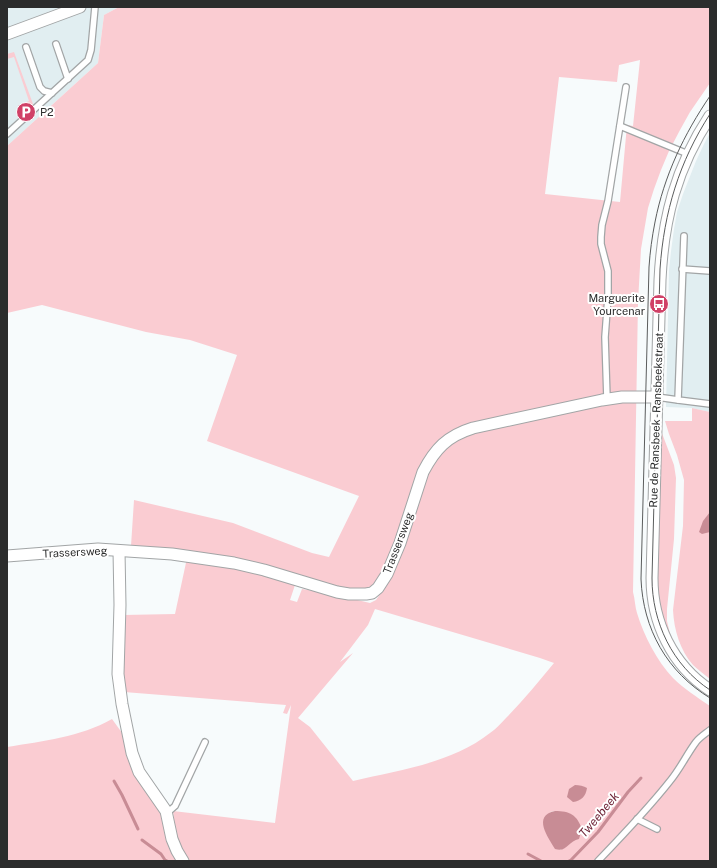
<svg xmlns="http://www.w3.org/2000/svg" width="717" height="868" font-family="'Public Sans',sans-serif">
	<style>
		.built { fill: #e1eef1 }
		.green { fill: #faccd2; fill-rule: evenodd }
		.water { fill: #c88c95 }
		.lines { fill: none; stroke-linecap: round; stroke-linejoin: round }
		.stream { stroke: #c88c95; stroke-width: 3 }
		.lane-casing { stroke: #a2a5a6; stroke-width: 8 }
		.street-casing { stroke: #a2a5a6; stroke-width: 13 }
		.lane { stroke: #fff; stroke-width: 5.5 }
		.street { stroke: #fff; stroke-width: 11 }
		.tram { stroke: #5b5d5d; stroke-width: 1 }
		.labels { text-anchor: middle; stroke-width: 4; stroke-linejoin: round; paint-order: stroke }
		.poi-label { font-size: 11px; fill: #2b2c2c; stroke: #fff; text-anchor: start }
		.street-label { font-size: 11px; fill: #2b2c2c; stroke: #fff }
		.water-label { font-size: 12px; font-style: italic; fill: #6f2538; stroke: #fff }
	</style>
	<rect width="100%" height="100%" fill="#f7fbfc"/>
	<g class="built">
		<polygon points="7,7 119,7 104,15 98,63 7,146"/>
		<polygon points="710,133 710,412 692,408 666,407 669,271 671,251 674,229 677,212 683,194 696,161 704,144"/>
	</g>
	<g class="green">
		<path d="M119 7H710V83L690 112 680 130 669 151 661 170 654 189 648 208 641 249 638 302 633 592C635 599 635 607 637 613 644 636 657 661 673 678 684 689 697 697 710 706V861H188L176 837 173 811 275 823 291 705 287 714 283 713 286 705 124 692 123 615 175 614 187 558 131 546 134 500 233 523 312 553 329 557 359 496 207 441 237 355 190 340 146 332 42 305 7 313V146L98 63 104 15ZM640 60 633 126 627 125 620 202 545 194 559 77 617 82 619 65ZM386 571 383 587 380 594 376 600 370 603 332 594 302 589 297 602 290 600 296 582 353 591 364 589 372 586ZM375 609 540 658 554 663C538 682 523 701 506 718 501 723 496 729 490 733 452 763 400 770 353 781L310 727 298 718 353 653 340 662 368 625ZM555 811H558L575 839C569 843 566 848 560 850L550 812Z"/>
		<polygon points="14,52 33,104 29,107 23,106 22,104 29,101 14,57 7,59 7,54"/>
		<path d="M692 408 710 412V679C704 674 698 670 693 665 680 650 674 630 673 610L683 526 684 480 677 455 669 434 665 421H692Z"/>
		<polygon points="660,428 674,465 676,478 674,539 667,609 667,621 671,638 669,641 656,598"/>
		<path d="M112 719 125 737 159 807 172 848 179 861H7V747C43 741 80 737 112 719Z"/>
	</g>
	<g class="water">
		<polygon points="710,512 710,532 702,534 699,532 703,521"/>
		<path d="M575 785C579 785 584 786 587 788 586 796 581 801 573 802L567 797 569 789Z"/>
		<path d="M555 811C570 811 577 815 582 829L579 839C568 841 567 853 555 849 548 837 532 816 555 811Z"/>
	</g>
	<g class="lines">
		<g class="stream">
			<polyline points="114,781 122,795 138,829"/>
			<polyline points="142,840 161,854 165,860 167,861"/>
			<polyline points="528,854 541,861"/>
			<polyline points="569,861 571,860 598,832 628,792 641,778"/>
		</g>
		<defs>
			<g id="lane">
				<polyline points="56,44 68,79"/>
				<polyline points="26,47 40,87 44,91 52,93"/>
				<polyline points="620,126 688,154"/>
				<polyline points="7,134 88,60 91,50 95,7"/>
				<polyline points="684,236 678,400 710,404"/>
				<polyline points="682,269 710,271"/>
				<polyline points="657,397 678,400"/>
				<polyline points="607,399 605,337 608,297 608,271 601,244 601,237 602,225 608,201 626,87"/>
				<polyline points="167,813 175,806 205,742"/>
				<polyline points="637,819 657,829"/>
				<path d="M598 861C623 835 648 809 670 781 680 769 687 754 696 742 700 737 705 734 710 730"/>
			</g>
			<g id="street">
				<polyline points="7,34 80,7"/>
				<path d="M710 116C676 168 663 218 660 280L652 578C652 622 672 665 710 690"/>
				<polyline points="119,551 120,605 118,674 122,704 132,753 139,772 166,811 172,839 177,851 183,861"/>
				<path d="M7 556 98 549 172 554 234 563 264 570 337 592 349 594H366L372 593 378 588 387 574 400 543 423 472C435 449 447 436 473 428L602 400 622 397H657"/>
			</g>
		</defs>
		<use href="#lane" class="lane-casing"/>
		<use href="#street" class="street-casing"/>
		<use href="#lane" class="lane"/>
		<use href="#street" class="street"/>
		<g class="tram">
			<path d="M710 96C684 134 664 176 655 222 652 237 650 252 649 267L641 579C643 629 667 672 710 698"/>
			<path d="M710 114C679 162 664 212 660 269L652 578C652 622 672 665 710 690"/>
		</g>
	</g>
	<defs>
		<symbol id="parking-disc" viewBox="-11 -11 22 22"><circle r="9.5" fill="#d04167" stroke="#fff"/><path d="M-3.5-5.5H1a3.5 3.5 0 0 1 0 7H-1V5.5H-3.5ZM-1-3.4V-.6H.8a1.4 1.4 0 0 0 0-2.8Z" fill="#fff"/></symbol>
		<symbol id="bus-disc" viewBox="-11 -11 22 22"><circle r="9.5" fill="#d04167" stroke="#fff"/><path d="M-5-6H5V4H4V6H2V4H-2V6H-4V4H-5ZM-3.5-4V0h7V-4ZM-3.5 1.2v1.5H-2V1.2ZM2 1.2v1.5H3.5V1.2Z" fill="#fff"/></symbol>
	</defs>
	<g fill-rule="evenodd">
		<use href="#parking-disc" x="15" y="101" width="22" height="22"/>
		<use href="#bus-disc" x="648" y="293" width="22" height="22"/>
	</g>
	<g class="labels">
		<g class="poi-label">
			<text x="40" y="116">P2</text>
			<text x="645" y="302" text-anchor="end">Marguerite<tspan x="645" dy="13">Yourcenar</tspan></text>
		</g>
		<g class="street-label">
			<text transform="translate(656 420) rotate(-88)" y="4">Rue de Ransbeek - Ransbeekstraat</text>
			<text transform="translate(398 543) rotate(-69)" y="4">Trassersweg</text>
			<text transform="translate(75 552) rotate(-3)" y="4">Trassersweg</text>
		</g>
		<g class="water-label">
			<text transform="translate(599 815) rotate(-50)" y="4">Tweebeek</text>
		</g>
	</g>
	<rect width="717" height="868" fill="none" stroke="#2b2c2c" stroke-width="16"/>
</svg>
